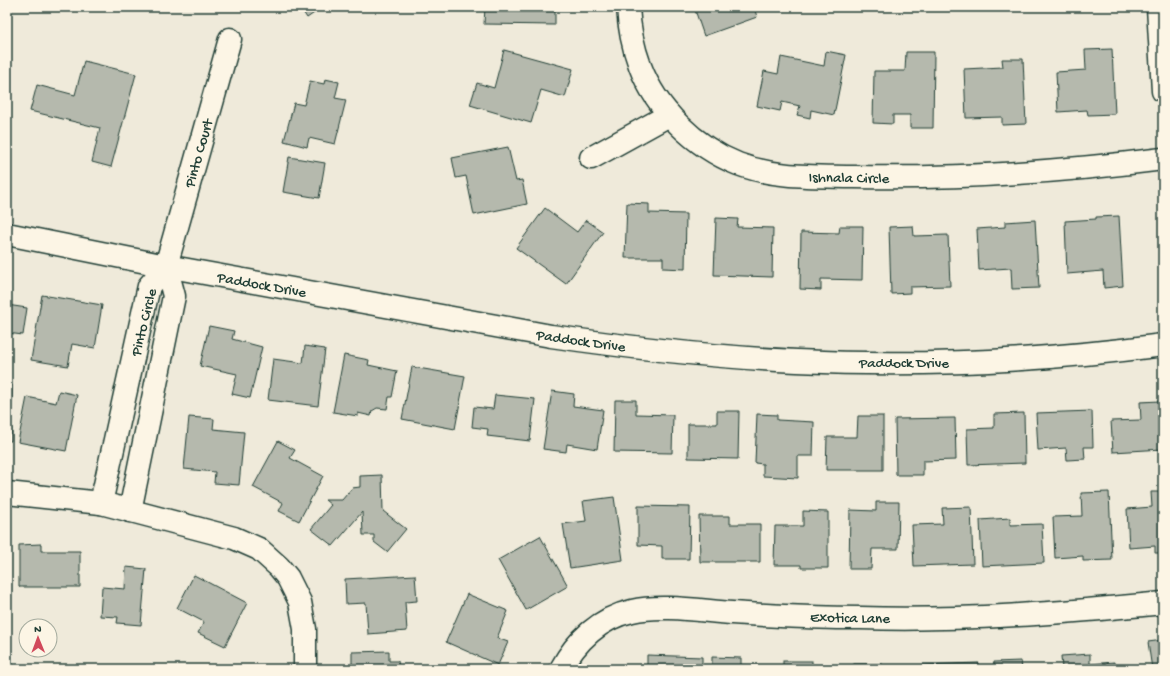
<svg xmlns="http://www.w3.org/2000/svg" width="1170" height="676" font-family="'Gochi Hand',sans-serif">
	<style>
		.building { fill: #b5b9ad; stroke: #1f3d34 }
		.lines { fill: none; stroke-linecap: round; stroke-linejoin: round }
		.minor-casing { stroke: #1f3d34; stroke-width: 25 }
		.minor { stroke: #fcf5e5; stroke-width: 22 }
		.labels { text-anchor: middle; stroke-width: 3.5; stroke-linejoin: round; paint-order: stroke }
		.street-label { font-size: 15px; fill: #1f3d34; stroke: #fcf5e5 }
	</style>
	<rect width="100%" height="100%" fill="#efeada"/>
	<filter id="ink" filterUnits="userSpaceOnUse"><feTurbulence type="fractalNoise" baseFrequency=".025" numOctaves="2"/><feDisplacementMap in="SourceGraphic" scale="8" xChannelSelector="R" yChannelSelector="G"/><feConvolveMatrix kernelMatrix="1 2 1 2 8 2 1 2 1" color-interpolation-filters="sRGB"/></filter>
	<g filter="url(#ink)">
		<g class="building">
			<polygon points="300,7 323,7 307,18"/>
			<polygon points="485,7 555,7 555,25 484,24"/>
			<polygon points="694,7 754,7 757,17 704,36"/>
			<polygon points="1112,49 1115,114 1088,115 1087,110 1058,112 1056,72 1086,70 1085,50"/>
			<polygon points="504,50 573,69 565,97 541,90 531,123 470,105 477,83 494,88"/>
			<polygon points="826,51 846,55 834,115 811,110 810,118 797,115 800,106 782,102 780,111 757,106 764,71 778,74 781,57 824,66"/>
			<polygon points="906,52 934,52 933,128 910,128 910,115 893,115 893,124 873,123 874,71 905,71"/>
			<polygon points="1002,59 1023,59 1026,124 1002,125 1002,117 966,118 964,69 1003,67"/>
			<polygon points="84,61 136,74 111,167 92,162 100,128 30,111 37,85 75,95"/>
			<polygon points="325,79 339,82 335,98 346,100 335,144 309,138 307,147 284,141 294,103 304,105 310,81 324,84"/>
			<polygon points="508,147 516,181 522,180 527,204 474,215 466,176 456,178 452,158"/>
			<polygon points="289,157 325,163 319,198 283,192"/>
			<polygon points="627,203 649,204 649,213 686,214 685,269 663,268 663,258 625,258"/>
			<polygon points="545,208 577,232 586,220 603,232 566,284 516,248"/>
			<polygon points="1119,216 1123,286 1104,288 1103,271 1067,274 1065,221 1096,219 1096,217"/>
			<polygon points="716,218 738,219 737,227 773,228 772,277 714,275"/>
			<polygon points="1035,220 1039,288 1012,289 1011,268 979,270 977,229 1005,227 1005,222"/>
			<polygon points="840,226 863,226 862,280 821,279 821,290 800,289 801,232 839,233"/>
			<polygon points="913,226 914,236 948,235 950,286 910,287 910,293 891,294 889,227"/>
			<polygon points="42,295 102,305 95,348 72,344 68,366 31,360"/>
			<polygon points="7,305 27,308 23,335 7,333"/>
			<polygon points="209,326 234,331 232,339 262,347 250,398 232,394 237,374 200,366"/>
			<polygon points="305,346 325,349 318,406 268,400 273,359 303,363"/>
			<polygon points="344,355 369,360 368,365 397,371 392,397 389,397 387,409 377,408 372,411 371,416 358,413 358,416 333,412"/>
			<polygon points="412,367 465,376 455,429 402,419"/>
			<polygon points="7,385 12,385 11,441 7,441"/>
			<polygon points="59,391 77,395 66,451 18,442 27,397 56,403"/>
			<polygon points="552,391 574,394 573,406 603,410 597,449 567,444 566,452 543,449"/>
			<polygon points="495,395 535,399 530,441 487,436 488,429 472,427 474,407 493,409"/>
			<polygon points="615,400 636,400 636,414 673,415 672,453 614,452"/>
			<polygon points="1160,401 1163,449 1113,452 1111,421 1141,420 1140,402"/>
			<polygon points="717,411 739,411 738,459 688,458 688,424 717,424"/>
			<polygon points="1092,411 1093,447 1084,447 1085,459 1067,460 1066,448 1038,450 1036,413"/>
			<polygon points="1024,413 1025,463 968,465 967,429 994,428 994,414"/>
			<polygon points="757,414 777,415 777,420 814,422 813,456 798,456 798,478 763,476 763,464 755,463"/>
			<polygon points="858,416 883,416 883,470 826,470 827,437 857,437"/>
			<polygon points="189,417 214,419 213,429 244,432 239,485 214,483 215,472 184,469"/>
			<polygon points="955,418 956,460 923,461 923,475 896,475 895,419"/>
			<polygon points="278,441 295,450 290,458 323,476 299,521 279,511 283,503 253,487"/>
			<polygon points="382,475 383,511 406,529 387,552 374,542 374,535 363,535 362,512 333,546 311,529 331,505 325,500 342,500 352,488 360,487 360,476"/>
			<polygon points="1109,492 1112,560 1083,561 1083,556 1055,558 1053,517 1082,516 1081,493"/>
			<polygon points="1151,492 1163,492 1163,553 1155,553 1155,546 1129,548 1127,509 1152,507"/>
			<polygon points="614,497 623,560 570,568 563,524 586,521 583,501"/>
			<polygon points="876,502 899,502 898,549 872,549 871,569 849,569 850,510 876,511"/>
			<polygon points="638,506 690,507 689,559 662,559 662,546 638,545"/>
			<polygon points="971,507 973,564 914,566 912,525 943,524 942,508"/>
			<polygon points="803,511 828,512 828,568 801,568 801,565 774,565 775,526 803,526"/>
			<polygon points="699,516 730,516 730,524 760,524 760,562 700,562"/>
			<polygon points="1010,518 1010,525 1042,524 1044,563 982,566 980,520"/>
			<polygon points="540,536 568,586 526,610 498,560"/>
			<polygon points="41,544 41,551 80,551 80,587 19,587 19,545"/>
			<polygon points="126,567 146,569 141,625 117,623 118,617 100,616 102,587 125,589"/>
			<polygon points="194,575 247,603 225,646 198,633 204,622 177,608"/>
			<polygon points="415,575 417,601 405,602 407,631 368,634 366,603 346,604 345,579"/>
			<polygon points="467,594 508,611 497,638 508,642 498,665 446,642"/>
			<polygon points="1163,640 1163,669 1152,669 1148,642"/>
			<polygon points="389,651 389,661 398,661 399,669 352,669 352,652"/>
			<polygon points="1090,654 1090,664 1114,662 1115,669 1062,669 1061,656"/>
			<polygon points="647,655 702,657 702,669 647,669"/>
			<polygon points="712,657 741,658 741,665 770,666 770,669 712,669"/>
			<rect x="783" y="661" width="29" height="8"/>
			<polygon points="1021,661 1022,669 994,669 994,662"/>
			<polygon points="979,663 979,669 923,669 923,665"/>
			<rect x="854" y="664" width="28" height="5"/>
		</g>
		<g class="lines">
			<defs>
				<g id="minor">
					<path d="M628 7C629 27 633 47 640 66 656 109 695 147 738 164 775 178 814 176 854 177 957 179 1060 172 1163 159"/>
					<polyline points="1158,7 1163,91"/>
					<polyline points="591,158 669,115"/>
					<path d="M7 234 166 266 551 336C633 348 715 357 797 361 919 367 1042 361 1163 345"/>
					<polyline points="7,493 101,503 234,538 259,549 279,567 288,578 300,602 305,629 305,669"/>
					<polyline points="101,503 149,286 166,266 230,39"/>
					<polyline points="130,511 174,296 166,266"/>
					<path d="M561 669C576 641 600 618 632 611 661 604 702 611 732 613 775 616 818 618 861 618 962 621 1063 613 1163 603"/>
				</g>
			</defs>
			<use href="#minor" class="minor-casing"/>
			<use href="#minor" class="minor"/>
		</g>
	</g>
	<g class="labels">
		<g class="street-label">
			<text transform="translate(198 153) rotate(-74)" y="5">Pinto Court</text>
			<text transform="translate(849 177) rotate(1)" y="5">Ishnala Circle</text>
			<text transform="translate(262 284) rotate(10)" y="5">Paddock Drive</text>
			<text transform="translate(143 322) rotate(-76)" y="5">Pinto Circle</text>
			<text transform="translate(581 340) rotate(8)" y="5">Paddock Drive</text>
			<text x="904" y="367">Paddock Drive</text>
			<text transform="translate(850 617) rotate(1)" y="5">Exotica Lane</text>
		</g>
	</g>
	<rect width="1170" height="676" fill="none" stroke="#fcf5e5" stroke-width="24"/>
	<rect x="12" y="12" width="1146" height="652" fill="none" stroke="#1f3d34" stroke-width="1.5" filter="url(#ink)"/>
	<g transform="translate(38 638) rotate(359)"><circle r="19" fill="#fcf5e5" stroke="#a4ab9e"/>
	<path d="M0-3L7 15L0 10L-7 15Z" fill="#d1495b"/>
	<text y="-6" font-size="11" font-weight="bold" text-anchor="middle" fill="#1f3d34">N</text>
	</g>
</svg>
